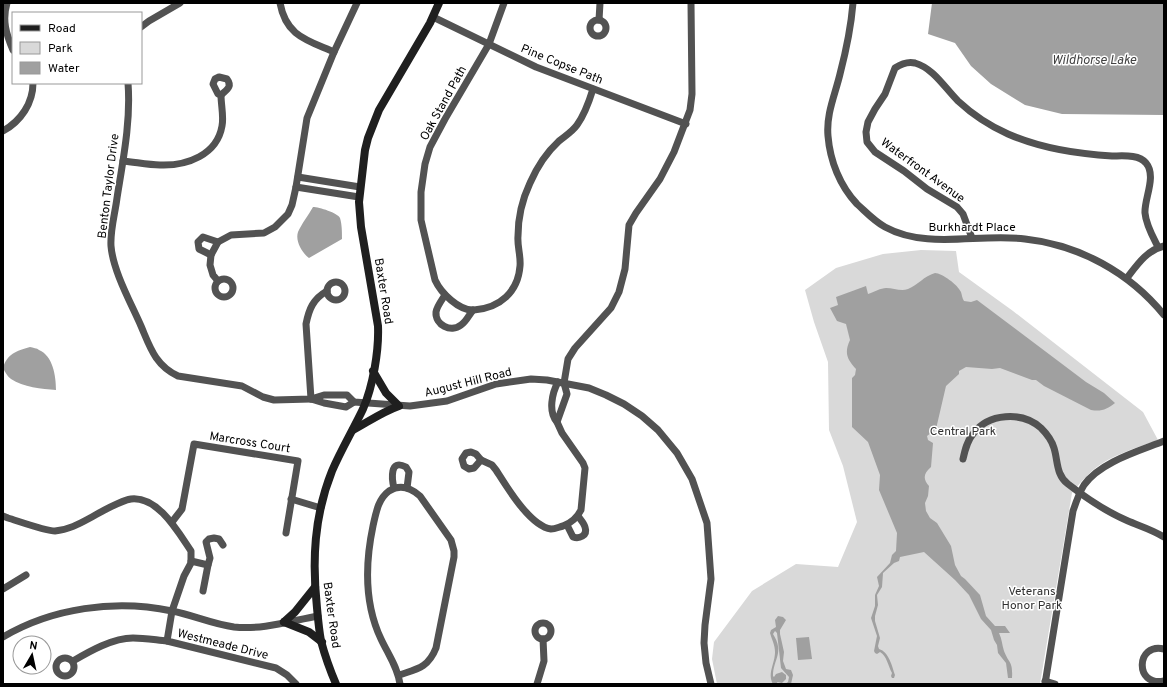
<svg xmlns="http://www.w3.org/2000/svg" width="1167" height="687" font-family="Overpass,sans-serif">
	<style>
		.green { fill: #d9d9d9 }
		.water { fill: #a0a0a0 }
		.lines { fill: none; stroke-linecap: round; stroke-linejoin: round }
		.street { stroke: #525252; stroke-width: 7 }
		.secondary { stroke: #1f1f1f; stroke-width: 8 }
		.labels { text-anchor: middle; stroke-width: 3; stroke-linejoin: round; paint-order: stroke }
		.street-label { font-size: 12px; fill: #000; stroke: #fff }
		.park-label { font-size: 12px; fill: #303030; stroke: #fff }
		.water-label { font-size: 13px; font-style: italic; fill: #414141; stroke: #fff }
	</style>
	<rect width="100%" height="100%" fill="#fff"/>
	<path class="green" d="M921 250 956 251 959 272 1013 311 1143 412 1158 440C1136 448 1111 455 1093 470 1085 477 1078 485 1072 493L1040 684H717L712 659 714 642 752 591 796 564 838 567 857 522 843 466 829 430 828 362 814 322 805 290 836 268 883 254Z"/>
	<g class="water">
		<polygon points="932,3 1164,3 1164,115 1062,114 1025,105 991,84 971,66 955,43 928,34"/>
		<path d="M313 207C319 207 338 213 340 218 342 224 342 233 342 239L309 258C302 253 295 241 298 232 301 225 309 214 313 207Z"/>
		<path d="M935 273C942 273 958 285 961 292 962 295 962 298 964 301L971 302 977 300 1086 382 1104 393 1115 403C1107 409 1102 412 1091 410L1044 386 1036 380H1032L1000 368 992 369 966 367 959 371V374L946 386 936 429 927 436 928 440 933 443 931 467C923 474 923 479 929 486L928 496 925 503 926 511 930 518 937 523 951 546 955 565 961 576 965 579 980 595 986 616 995 626H1005L1010 633H999C1002 639 1002 645 1004 651 1009 664 1013 661 1012 678H1008L1006 663 998 653 997 645 994 640 991 630 981 619 969 595 955 580 924 552 900 557 899 561 894 563 883 573 882 587 877 595 878 605 875 616V621L880 638 878 646 879 649C889 652 892 666 895 675L894 678H892L891 676 892 673C888 666 887 656 880 652L877 654 875 653 874 651 877 636 871 618 875 606V595L879 586 877 577 890 563 892 555 896 551 897 533 879 490 880 475 868 442 852 427V378L855 375 856 369C847 359 844 353 850 340L846 324 837 321 830 308 838 305 836 297 866 286 868 294C874 292 881 288 886 288 894 288 901 292 908 289 918 285 924 276 935 273Z"/>
		<path d="M30 347C33 348 37 348 39 350 53 356 56 376 56 390 42 389 23 387 11 379 8 377 5 372 3 368 7 354 16 351 30 347Z"/>
		<path d="M778 616 783 617 786 620 780 630V634L784 652 783 661 786 669 791 670 793 675 791 684H785L788 682 789 677 781 668 777 633 775 631 773 634C785 653 773 659 773 676L774 677 776 674 782 672 786 675V679L782 683 777 682 778 684H773C767 673 775 664 775 652 775 645 772 640 770 633L771 630 776 627 775 620Z"/>
		<polygon points="809,637 812,659 798,660 796,638"/>
	</g>
	<g class="lines">
		<g class="street">
			<path d="M7 3C2 20 6 34 13 50"/>
			<path d="M280 3C286 36 307 40 334 52"/>
			<path d="M504 3 489 44 445 119 430 147 425 164 421 192V220L435 280C441 293 459 311 474 310 500 308 518 292 520 266 521 256 517 246 518 236 518 217 522 200 530 183 537 167 546 153 559 141 565 136 572 132 577 125 585 114 589 102 593 89"/>
			<path d="M853 3C851 27 846 51 840 74 835 95 826 114 828 136 830 161 840 186 857 204 866 212 874 221 885 227 927 250 979 233 1025 239 1079 245 1129 272 1164 315"/>
			<polyline points="433,17 536,67 686,124"/>
			<circle cx="598" cy="28" r="8"/>
			<polyline points="599,20 600,3"/>
			<polyline points="141,27 149,21 180,3"/>
			<path d="M219 77 227 79C233 87 226 90 221 95L218 94 213 84 215 79Z"/>
			<path d="M128 83C131 121 123 160 117 198 115 214 110 230 111 246 113 271 131 303 141 326 150 347 155 365 178 376L242 386 263 397 274 400 311 399 324 395H347L354 402 410 406 447 401 496 384 531 379 547 380 589 388 606 395 624 404 642 416 658 430 677 453 692 479 707 523 711 579 705 625 704 643 706 663 711 684"/>
			<path d="M3 131C21 121 33 103 33 83"/>
			<path d="M123 161C135 162 148 165 160 165 187 166 217 155 222 126 224 117 221 105 221 95"/>
			<polyline points="298,177 360,187"/>
			<polyline points="296,187 359,197"/>
			<path d="M972 238 963 214 957 207 927 189 904 171 875 152 867 142 866 132 868 122 875 109 885 94 895 68C901 64 907 61 915 63 933 68 945 88 958 101 972 114 990 126 1008 134 1040 148 1077 154 1112 156 1122 156 1139 154 1146 163 1157 176 1144 199 1145 213 1146 225 1153 237 1158 247"/>
			<polyline points="211,255 199,249 198,242 203,237 218,242"/>
			<path d="M1127 278C1137 265 1147 250 1164 246"/>
			<circle cx="224" cy="288" r="9"/>
			<polyline points="218,281 213,275 210,265 211,255 218,242 231,235 264,233 275,227 288,214 292,205 296,187 307,118 334,52 357,3"/>
			<circle cx="336" cy="291" r="9"/>
			<path d="M445 295C442 300 437 306 436 312 435 325 451 333 461 325 466 322 469 315 473 310"/>
			<path d="M558 382C552 393 548 412 557 422L567 394 564 383 568 359 575 348 611 308 619 292 625 269 629 225 636 213 660 179 674 152 690 110 692 94 691 3"/>
			<path d="M311 399 306 324C309 309 313 299 327 291"/>
			<polyline points="311,399 324,403 346,407 354,402"/>
			<polygon points="471,452 476,454 481,460 474,468 469,469 464,466 462,459 466,453"/>
			<path d="M963 459C965 450 967 441 973 434 988 413 1022 411 1041 428 1046 433 1052 441 1054 448 1058 461 1056 475 1068 484 1086 498 1107 512 1128 521 1140 526 1153 530 1164 537"/>
			<path d="M481 460 492 465 496 470C507 487 530 526 551 529 555 529 559 527 563 526 571 523 577 518 581 510L585 468 583 463 562 433 557 422"/>
			<path d="M394 488C392 480 389 458 406 467L409 472 407 488"/>
			<polyline points="291,499 321,508"/>
			<path d="M3 516 8 518C18 521 46 531 55 531 68 530 79 524 90 518 101 512 119 501 131 499 158 496 178 532 191 551V563L184 576 172 611 167 641 276 668 287 675 296 684"/>
			<polyline points="172,522 182,509 194,444 298,461 286,533"/>
			<path d="M567 525 573 537C579 539 588 536 585 527 584 523 580 519 578 516"/>
			<polyline points="191,561 208,565 210,558 206,542 209,539 214,538 219,539 223,545"/>
			<polyline points="3,589 26,575"/>
			<polyline points="203,591 208,565"/>
			<circle cx="543" cy="631" r="8"/>
			<path d="M3 637C52 608 115 599 172 611 193 615 212 624 234 627 262 630 290 621 318 616"/>
			<path d="M1164 649C1136 642 1134 687 1164 681"/>
			<circle cx="65" cy="667" r="9"/>
			<path d="M73 661C90 651 113 638 133 638 144 638 156 640 167 641"/>
			<path d="M399 675C417 669 428 668 436 648L454 557V551L451 540 420 496C411 488 400 484 389 491 378 499 376 513 373 526 365 564 364 603 381 639 388 654 398 668 400 684"/>
			<polyline points="1045,681 1055,684"/>
			<polyline points="537,684 544,661 543,639"/>
			<path d="M1045 684 1073 511C1076 502 1079 493 1084 485 1100 462 1139 451 1164 441"/>
		</g>
		<g class="secondary">
			<path d="M353 430C368 422 382 412 399 406L386 393 373 371"/>
			<polyline points="284,622 295,612 315,587"/>
			<polyline points="284,622 309,632 322,642"/>
			<path d="M336 684C330 670 325 656 321 641 319 630 318 619 317 608 312 561 314 516 332 471 341 450 353 430 363 409 373 386 379 351 378 326L361 227 359 202 365 150 368 138 379 110 430 23 439 3"/>
		</g>
	</g>
	<g class="labels">
		<g class="street-label">
			<text transform="translate(562 64) rotate(22)" y="4">Pine Copse Path</text>
			<text transform="translate(443 103) rotate(-61)" y="4">Oak Stand Path</text>
			<text transform="translate(923 170) rotate(36)" y="4">Waterfront Avenue</text>
			<text transform="translate(108 186) rotate(-83)" y="4">Benton Taylor Drive</text>
			<text x="972" y="231">Burkhardt Place</text>
			<text transform="translate(384 291) rotate(81)" y="4">Baxter Road</text>
			<text transform="translate(468 382) rotate(-14)" y="4">August Hill Road</text>
			<text transform="translate(250 442) rotate(9)" y="4">Marcross Court</text>
			<text transform="translate(332 615) rotate(82)" y="4">Baxter Road</text>
			<text transform="translate(223 644) rotate(14)" y="4">Westmeade Drive</text>
		</g>
		<g class="park-label">
			<text x="963" y="435">Central Park</text>
			<text x="1032" y="595">Veterans<tspan x="1032" dy="14">Honor Park</tspan></text>
		</g>
		<g class="water-label">
			<text x="1094" y="64">Wildhorse Lake</text>
		</g>
	</g>
	<rect width="1167" height="687" fill="none" stroke="#000000" stroke-width="8"/>
	<rect x="12" y="12" width="130" height="72" fill="#ffffff" stroke="#999999"/>
	<rect x="20" y="25" width="20" height="6" fill="#1f1f1f" stroke="#999999"/>
	<text x="48" y="32" font-size="12" fill="#000000">Road</text>
	<rect x="20" y="42" width="20" height="12" fill="#d9d9d9" stroke="#999999"/>
	<text x="48" y="52" font-size="12" fill="#000000">Park</text>
	<rect x="20" y="62" width="20" height="12" fill="#a0a0a0" stroke="#999999"/>
	<text x="48" y="72" font-size="12" fill="#000000">Water</text>
	<g transform="translate(32 655) rotate(9)"><circle r="19" fill="#ffffff" stroke="#999999"/>
	<path d="M0-3L7 15L0 10L-7 15Z" fill="#000000"/>
	<text y="-6" font-size="11" font-weight="bold" text-anchor="middle" fill="#000000">N</text>
	</g>
</svg>
